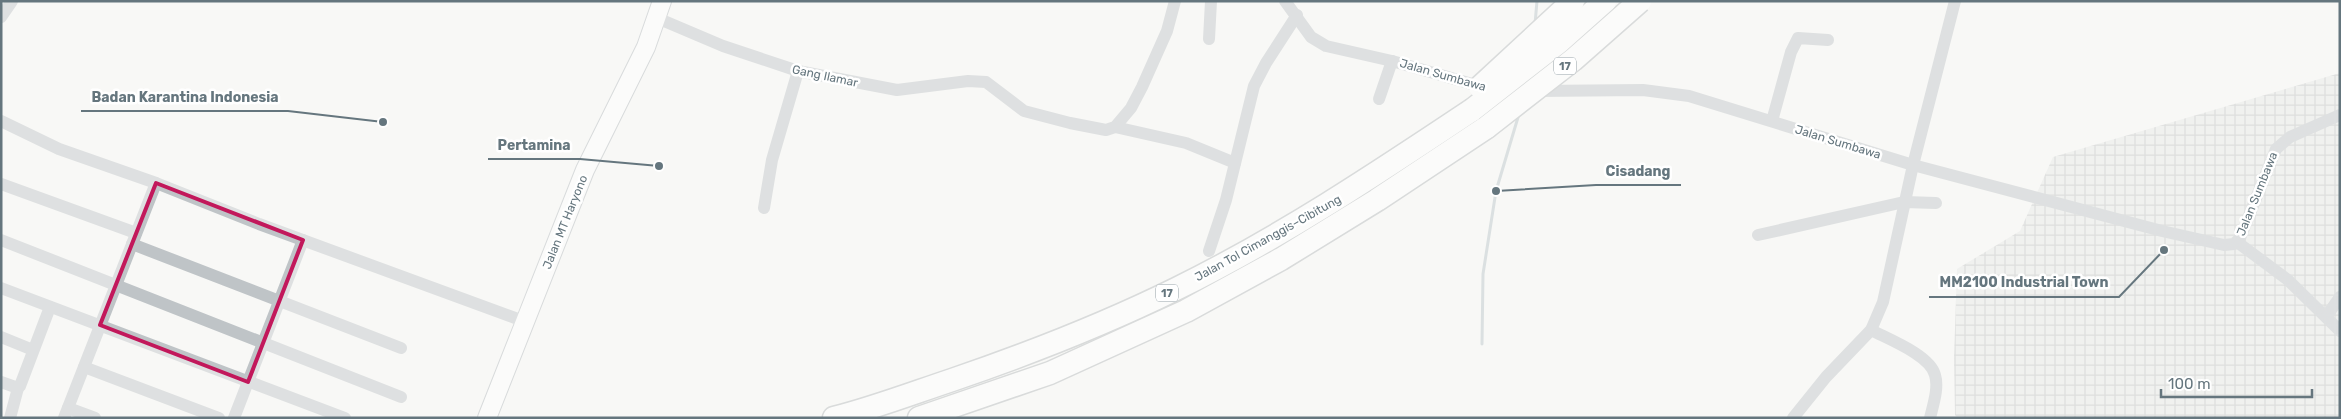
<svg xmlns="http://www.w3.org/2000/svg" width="2341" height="419" font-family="Rubik,sans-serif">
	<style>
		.industrial { fill: url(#industrial-grid) }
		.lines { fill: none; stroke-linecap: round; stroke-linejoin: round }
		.stream { stroke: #b8c4c7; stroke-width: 3 }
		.secondary-casing { stroke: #b2b8bc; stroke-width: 20 }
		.motorway-casing { stroke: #b3b8ba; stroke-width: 25 }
		.minor { stroke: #bfc4c7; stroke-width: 12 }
		.secondary { stroke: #fff; stroke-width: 18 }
		.motorway { stroke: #fff; stroke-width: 22 }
		.motorway-bridge-casing { stroke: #b3b8ba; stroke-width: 25; stroke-linecap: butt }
		.motorway-bridge { stroke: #fff; stroke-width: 22 }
		.marked { fill: none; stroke: #c2185b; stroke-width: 4; stroke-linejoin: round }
		.labels { text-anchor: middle; stroke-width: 5; stroke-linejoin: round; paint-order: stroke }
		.shield { fill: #fff; stroke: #939fa5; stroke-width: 1 }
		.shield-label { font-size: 11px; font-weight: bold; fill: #65767e }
		.street-label { font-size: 12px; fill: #65767e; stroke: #fff }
		.leader { fill: none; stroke: #65767e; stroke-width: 2 }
		.callout-dot { fill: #65767e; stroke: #fff; stroke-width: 2 }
		.callout-label { font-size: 14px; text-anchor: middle; font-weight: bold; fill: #65767e; stroke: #fff; stroke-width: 5; stroke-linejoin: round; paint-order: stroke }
	</style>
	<defs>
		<pattern id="industrial-grid" width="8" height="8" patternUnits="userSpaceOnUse" patternTransform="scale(1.25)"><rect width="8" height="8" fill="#e6e8e6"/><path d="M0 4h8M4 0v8" fill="none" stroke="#bec1c0"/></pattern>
	</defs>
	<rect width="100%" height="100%" fill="#f8f8f6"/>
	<polygon class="industrial" points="2340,73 2340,418 1958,418 1955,415 1954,358 1957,269 2020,231 2053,157"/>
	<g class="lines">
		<g class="stream">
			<polyline points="1535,24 1537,1"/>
			<polyline points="1482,344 1483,274 1496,191 1519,114"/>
		</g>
		<defs>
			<polyline id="secondary" points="487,418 585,170 646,47 662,1"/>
			<g id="motorway">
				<path d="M834 418C874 408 913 393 952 380 1028 354 1103 325 1176 289 1280 238 1376 174 1472 110"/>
				<polyline points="919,418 1050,373 1186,311 1281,259 1377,200 1487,127"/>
			</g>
		</defs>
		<use href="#secondary" class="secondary-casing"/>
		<use href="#motorway" class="motorway-casing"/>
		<g class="minor">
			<polyline points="1285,1 1311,37 1326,46 1392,61 1486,88"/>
			<polyline points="1,17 12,1"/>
			<polyline points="657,18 723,46 798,71 897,90 968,81 986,82 1024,111 1070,123 1106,130 1115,127 1131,108 1142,87 1167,31 1175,1"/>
			<polyline points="1209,39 1211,1"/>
			<polyline points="1536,91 1643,90 1689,96 1913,165 2162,231 2224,245 2234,244 2240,238 2276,149 2290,137 2340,115"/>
			<polyline points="1379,99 1392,61"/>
			<polyline points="1,121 59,149 156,183 259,224 526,322"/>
			<polyline points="1772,121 1791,52 1798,38 1828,40"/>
			<polyline points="1115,127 1186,143 1235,163"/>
			<polyline points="1,184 136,233"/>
			<polyline points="764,208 772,160 798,71"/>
			<polyline points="1758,235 1904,202 1936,203"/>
			<polyline points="1,240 401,397"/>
			<polyline points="2237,242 2288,280 2340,331"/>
			<polyline points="132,244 401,348"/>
			<polyline points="1209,251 1226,200 1254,86 1266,63 1297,15"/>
			<polyline points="1,288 345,418"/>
			<polyline points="2326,317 2340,297"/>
			<path d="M1871 330C1888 339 1930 355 1935 375 1939 388 1933 405 1930 418"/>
			<polyline points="1,337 33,350"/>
			<polyline points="84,367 219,418"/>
			<polyline points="1,382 18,388 20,386 50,307"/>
			<polyline points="68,408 95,418"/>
			<polyline points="10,418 18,388"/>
			<polyline points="64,418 156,183"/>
			<polyline points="234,418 303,240"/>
			<polyline points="1793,418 1826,377 1871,330 1883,302 1913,165 1955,1"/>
		</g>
		<use href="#secondary" class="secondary"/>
		<use href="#motorway" class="motorway"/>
		<defs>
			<g id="motorway-bridge">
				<polyline points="1480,87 1573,1"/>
				<polyline points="1472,110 1559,42 1605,1"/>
				<polyline points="1487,127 1573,60 1640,1"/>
			</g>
		</defs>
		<use href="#motorway-bridge" class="motorway-bridge-casing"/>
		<use href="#motorway-bridge" class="motorway-bridge"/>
	</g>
	<path d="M0 0H2341V419H0ZM156 183 303 240 248 382 100 325Z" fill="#f8f8f6" fill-opacity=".55" fill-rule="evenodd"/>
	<path class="marked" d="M156 183 303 240 248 382 100 325Z"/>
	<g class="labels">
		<g class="shield">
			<rect x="1554" y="57.5" width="22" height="17" rx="4"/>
			<rect x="1156" y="284.5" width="22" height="17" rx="4"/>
		</g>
		<g class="shield-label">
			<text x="1565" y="70">17</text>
			<text x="1167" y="297">17</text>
		</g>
		<g class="street-label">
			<text transform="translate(1443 75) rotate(16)" y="4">Jalan Sumbawa</text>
			<text transform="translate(825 76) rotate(12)" y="4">Gang Ilamar</text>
			<text transform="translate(1838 142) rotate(17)" y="4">Jalan Sumbawa</text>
			<text transform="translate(2257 194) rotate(-68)" y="4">Jalan Sumbawa</text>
			<text transform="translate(565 222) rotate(-68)" y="4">Jalan MT Haryono</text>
			<text transform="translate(1268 238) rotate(-29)" y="4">Jalan Tol Cimanggis–Cibitung</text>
		</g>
	</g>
	<path class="leader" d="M383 122L288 111H81M659 166L580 159H488M1496 191L1596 185H1681M2164 250L2119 297H1929"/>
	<g class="callout-dot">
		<circle cx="383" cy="122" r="5"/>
		<circle cx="659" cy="166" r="5"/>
		<circle cx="1496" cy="191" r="5"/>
		<circle cx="2164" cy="250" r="5"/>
	</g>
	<g class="callout-label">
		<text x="185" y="102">Badan Karantina Indonesia</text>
		<text x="534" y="150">Pertamina</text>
		<text x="1638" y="176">Cisadang</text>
		<text x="2024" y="287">MM2100 Industrial Town</text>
	</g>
	<rect width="2341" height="419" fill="none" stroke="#65767e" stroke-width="5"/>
	<path d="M2161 389v8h151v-8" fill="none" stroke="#65767e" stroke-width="2.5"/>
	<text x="2168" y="389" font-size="15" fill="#65767e" stroke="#ffffff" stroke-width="4" paint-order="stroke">100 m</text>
</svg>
